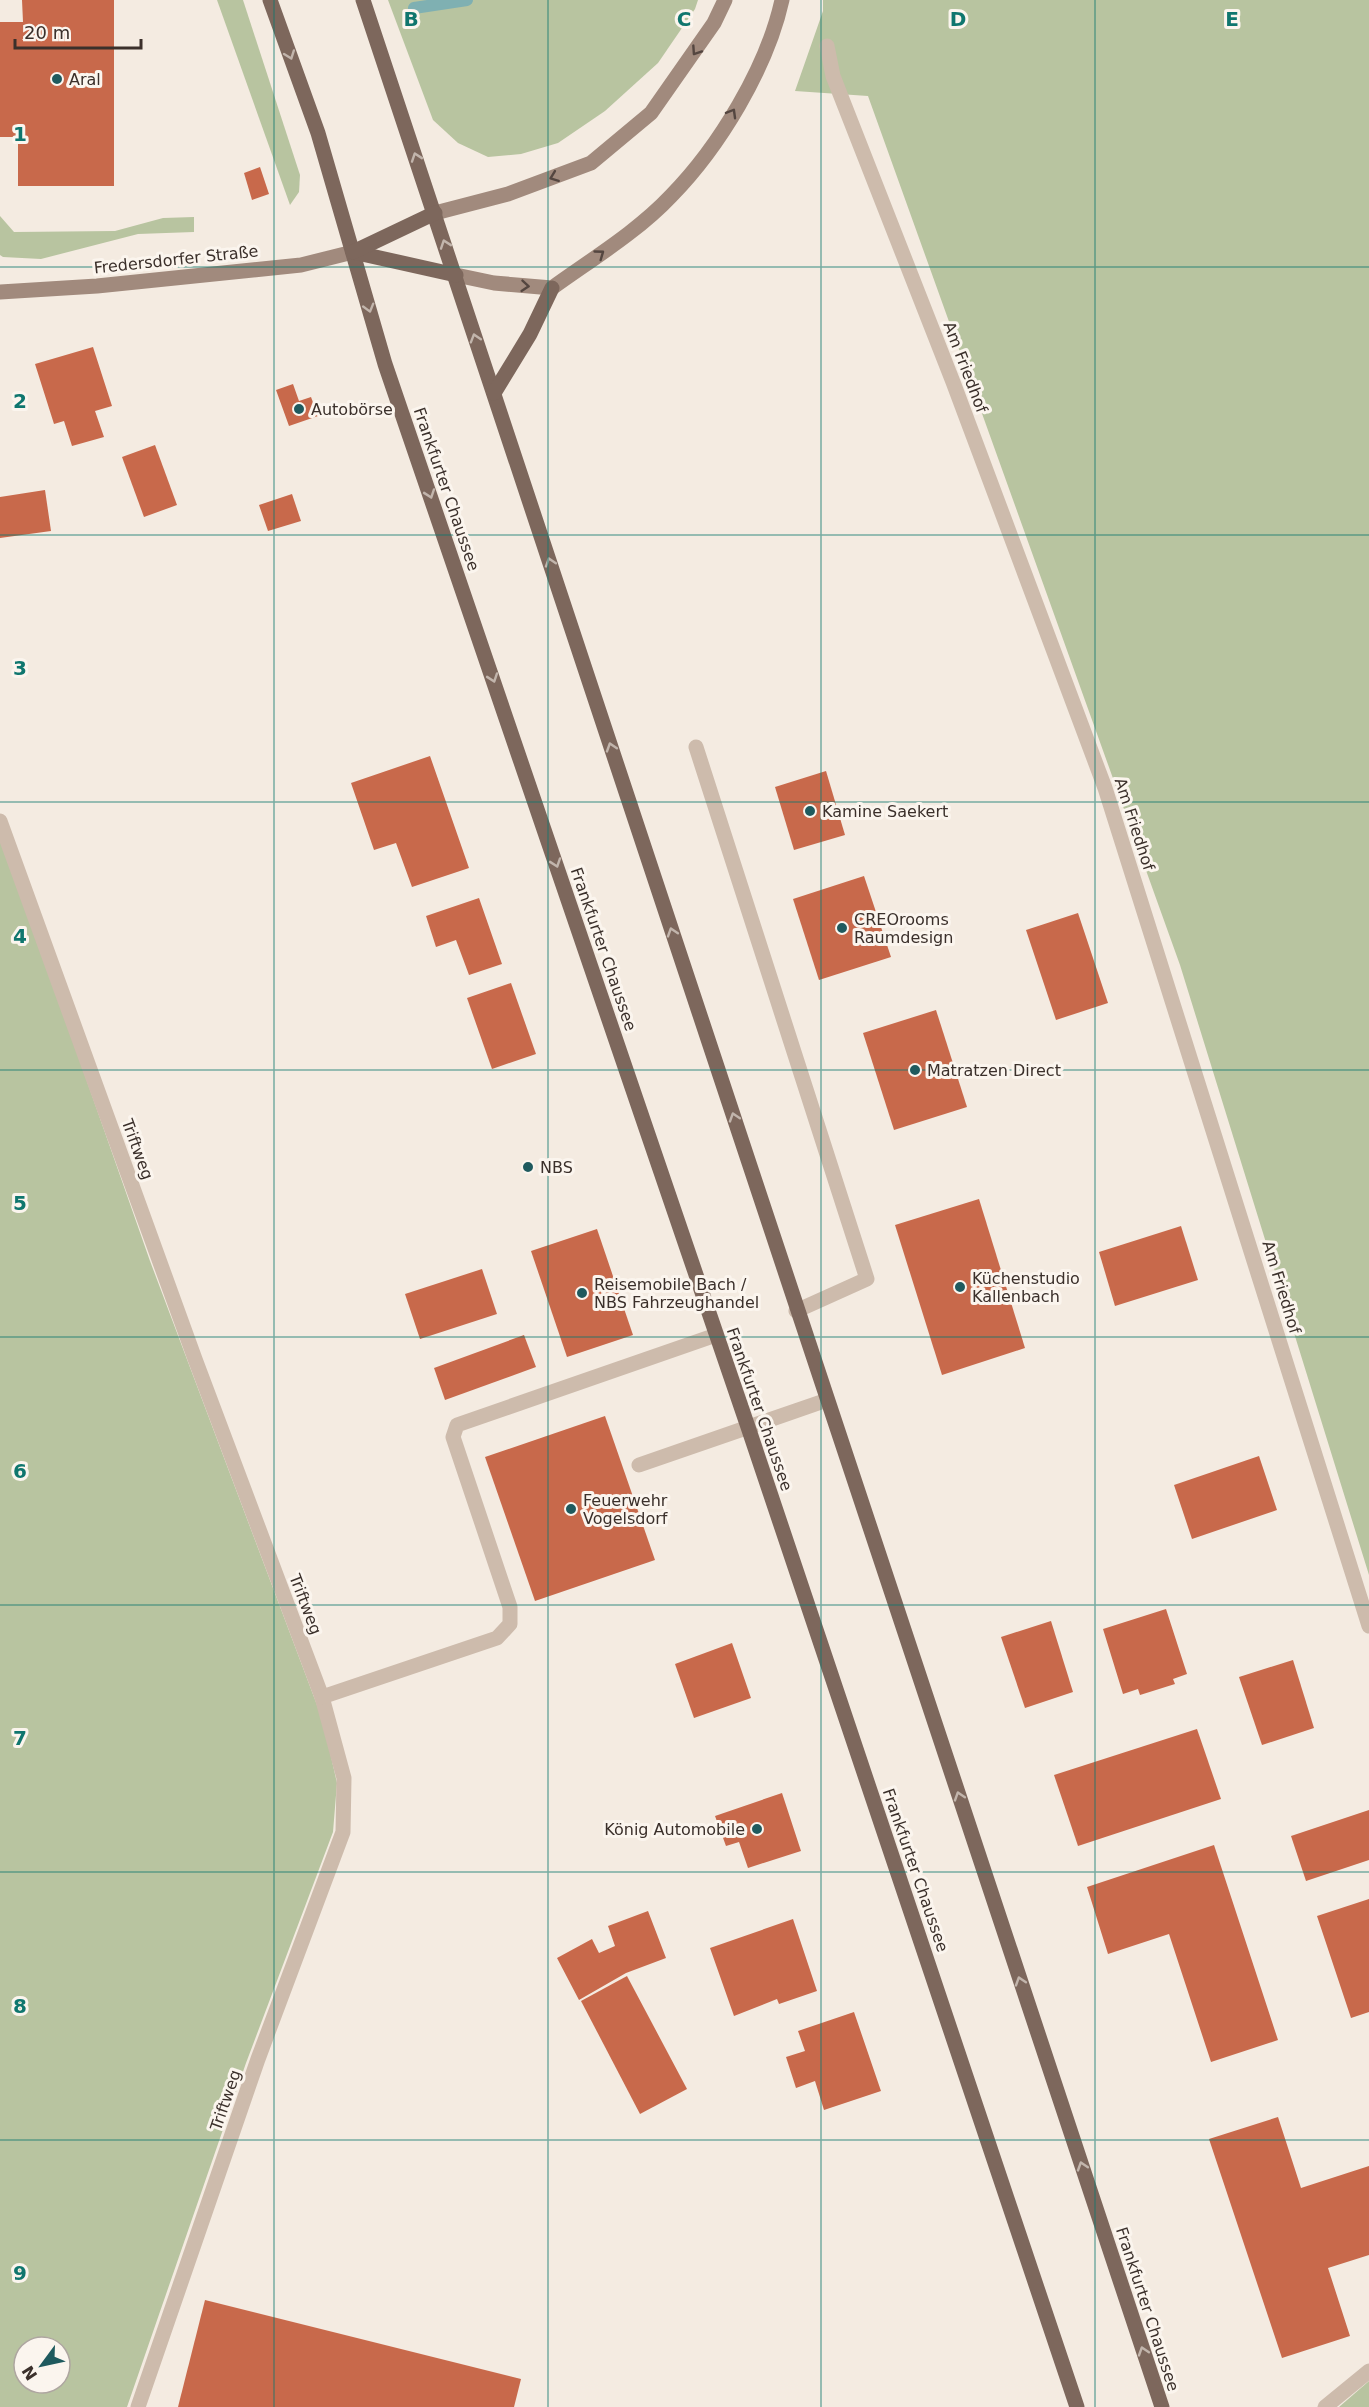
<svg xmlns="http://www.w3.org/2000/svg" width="1369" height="2407" font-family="'DejaVu Sans',sans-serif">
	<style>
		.green { fill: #b8c4a0; fill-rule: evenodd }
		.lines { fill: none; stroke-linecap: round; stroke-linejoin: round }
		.stream { stroke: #7fb0b2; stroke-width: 12 }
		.building { fill: #c8694b }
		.lane { stroke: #cdbbac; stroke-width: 15 }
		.secondary { stroke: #a18a7d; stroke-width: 15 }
		.primary { stroke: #7d675c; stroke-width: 15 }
		.oneway { stroke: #544640 }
		.oneway2 { stroke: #c2b5ac }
		.grid { fill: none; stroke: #0f766e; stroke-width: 1.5; stroke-opacity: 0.55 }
		.poi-dot { fill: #1f5a5e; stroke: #fbf5ee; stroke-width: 2 }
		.labels { text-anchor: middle; stroke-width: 6; stroke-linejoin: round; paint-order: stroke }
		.poi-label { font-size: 16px; fill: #3b302b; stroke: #fbf5ee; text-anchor: start }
		.street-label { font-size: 16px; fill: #3b302b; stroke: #fbf5ee }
		.grid-label { font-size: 20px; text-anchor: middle; font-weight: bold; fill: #0f766e; stroke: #fbf5ee; stroke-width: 6; stroke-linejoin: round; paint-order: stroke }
	</style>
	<rect width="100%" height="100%" fill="#f4ebe1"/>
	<g class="green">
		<polygon points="217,0 243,0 300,175 299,192 290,205"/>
		<polygon points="388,0 698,0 695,9 658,63 605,111 558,143 521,154 488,157 458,143 433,120"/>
		<polygon points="823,0 1369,0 1369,1575 1180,965 868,96 795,91 823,11"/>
		<polygon points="0,216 14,232 115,231 163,218 194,217 194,232 138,234 41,259 3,257 0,255"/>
		<path d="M0 840 27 910 150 1261 323 1721 337 1783 333 1832 246 2063 127 2407H0ZM24 2347H60V2383H24Z"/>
		<polygon points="1369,2381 1369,2407 1339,2407"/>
	</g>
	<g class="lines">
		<polyline class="stream" points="414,8 467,0"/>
	</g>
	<g class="building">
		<polygon points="22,0 114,0 114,186 18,186 18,137 0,137 0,22 23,22"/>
		<polygon points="260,167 269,194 252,200 244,173"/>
		<polygon points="93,347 112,406 95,411 104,437 72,446 64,421 54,424 35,364"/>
		<polygon points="293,384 299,401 311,397 318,416 289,426 276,390"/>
		<polygon points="155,445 177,505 144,517 122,457"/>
		<polygon points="45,490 51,531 0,538 0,497"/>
		<polygon points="292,494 301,521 268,531 259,505"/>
		<polygon points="430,756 469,868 412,887 396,843 374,850 351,783"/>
		<polygon points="826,771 845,835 794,850 775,787"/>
		<polygon points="864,876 891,957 819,980 793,899"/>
		<polygon points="479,898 502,964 469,975 456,940 436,947 426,916"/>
		<polygon points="1078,913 1108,1003 1056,1020 1026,930"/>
		<polygon points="511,983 536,1054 492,1069 467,998"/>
		<polygon points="936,1010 967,1107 894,1130 863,1033"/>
		<polygon points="979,1199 1025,1348 942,1375 895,1225"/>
		<polygon points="1181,1226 1198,1280 1115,1306 1099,1252"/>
		<polygon points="597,1229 633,1335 567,1357 531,1251"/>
		<polygon points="482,1269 497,1314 420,1339 405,1294"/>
		<polygon points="524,1335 536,1367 445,1400 434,1368"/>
		<polygon points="605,1416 655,1560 535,1601 485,1457"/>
		<polygon points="1259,1456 1277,1510 1192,1539 1174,1485"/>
		<polygon points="1166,1609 1187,1674 1173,1679 1175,1684 1140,1695 1138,1689 1123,1694 1103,1629"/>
		<polygon points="1051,1621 1073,1692 1025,1708 1001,1637"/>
		<polygon points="732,1643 751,1698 694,1718 675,1664"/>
		<polygon points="1293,1660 1314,1728 1262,1745 1239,1677"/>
		<polygon points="1197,1729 1221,1799 1078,1846 1054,1775"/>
		<polygon points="782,1793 801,1851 748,1868 739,1842 726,1846 715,1816"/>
		<polygon points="1369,1810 1369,1860 1306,1881 1291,1836"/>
		<polygon points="1214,1845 1278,2040 1211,2062 1169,1934 1108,1954 1087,1887"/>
		<polygon points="1369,1899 1369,2012 1351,2018 1317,1916"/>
		<polygon points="648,1911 666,1958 626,1973 579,2000 557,1958 592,1939 599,1953 615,1946 608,1926"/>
		<polygon points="793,1919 817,1991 779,2004 777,1999 734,2016 710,1948"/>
		<polygon points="627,1976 687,2089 640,2114 581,2001"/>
		<polygon points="854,2012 881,2091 824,2110 815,2081 796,2088 786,2057 805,2051 798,2031"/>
		<polygon points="1278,2117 1301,2188 1369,2166 1369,2255 1328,2268 1350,2336 1282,2358 1209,2139"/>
		<polygon points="205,2300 521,2379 514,2407 178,2407"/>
	</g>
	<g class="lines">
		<g class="lane">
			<polyline points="827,46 833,76 953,382 1105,788 1369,1626"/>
			<polyline points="696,747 867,1279 796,1311"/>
			<polyline points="0,821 195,1359 322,1697 344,1778 343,1832 258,2059 138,2407"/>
			<polyline points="639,1465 827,1400"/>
			<polyline points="322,1697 497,1638 510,1624 510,1607 453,1437 457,1425 716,1335"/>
			<polyline points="1325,2407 1369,2371"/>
		</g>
		<g class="secondary">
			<polyline points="435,213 508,194 591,163 651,113 714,23 725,0"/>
			<path d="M456 275 494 283 552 288C592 259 637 232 671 196 719 147 767 68 782 0"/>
			<polyline points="0,292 97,286 301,265 353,252"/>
		</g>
		<g class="primary">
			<polyline points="270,0 318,133 385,364 748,1427 1077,2407"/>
			<polyline points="363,0 1162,2407"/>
			<polyline points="353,252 456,275"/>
			<polyline points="353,252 435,213"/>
			<polyline points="494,393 530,334 552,288"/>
		</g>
	</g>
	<defs><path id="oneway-chevron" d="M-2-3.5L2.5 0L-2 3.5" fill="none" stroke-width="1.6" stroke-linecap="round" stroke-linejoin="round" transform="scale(1.5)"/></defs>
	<g class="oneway">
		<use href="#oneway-chevron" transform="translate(696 51) rotate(124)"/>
		<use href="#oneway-chevron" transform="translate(732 113) rotate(-60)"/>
		<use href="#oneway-chevron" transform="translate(554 177) rotate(159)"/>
		<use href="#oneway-chevron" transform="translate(600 254) rotate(-36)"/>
		<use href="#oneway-chevron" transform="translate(525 286) rotate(5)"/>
	</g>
	<g class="oneway2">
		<use href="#oneway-chevron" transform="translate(290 55) rotate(70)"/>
		<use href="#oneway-chevron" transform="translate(416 157) rotate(-109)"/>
		<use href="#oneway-chevron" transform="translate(445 244) rotate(-109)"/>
		<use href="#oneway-chevron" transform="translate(369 308) rotate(74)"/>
		<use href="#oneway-chevron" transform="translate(475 338) rotate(-107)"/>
		<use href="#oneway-chevron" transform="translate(430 494) rotate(71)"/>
		<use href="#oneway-chevron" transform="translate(550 562) rotate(-108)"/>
		<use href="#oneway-chevron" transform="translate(493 678) rotate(71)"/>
		<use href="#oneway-chevron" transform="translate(611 747) rotate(-108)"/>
		<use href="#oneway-chevron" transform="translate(556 863) rotate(71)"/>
		<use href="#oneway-chevron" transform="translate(672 932) rotate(-108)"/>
		<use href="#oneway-chevron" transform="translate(734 1117) rotate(-108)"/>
		<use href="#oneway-chevron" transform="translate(959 1796) rotate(-108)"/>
		<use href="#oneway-chevron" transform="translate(1020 1981) rotate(-108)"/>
		<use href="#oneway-chevron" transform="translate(1082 2166) rotate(-108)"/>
		<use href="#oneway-chevron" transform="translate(1143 2351) rotate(-108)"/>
	</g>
	<path class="grid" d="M274 0V2407M548 0V2407M821 0V2407M1095 0V2407M0 267H1369M0 535H1369M0 802H1369M0 1070H1369M0 1337H1369M0 1605H1369M0 1872H1369M0 2140H1369"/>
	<g class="poi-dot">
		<circle cx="57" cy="79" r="6"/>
		<circle cx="299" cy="409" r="6"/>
		<circle cx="810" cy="811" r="6"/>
		<circle cx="842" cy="928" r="6"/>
		<circle cx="915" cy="1070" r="6"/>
		<circle cx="528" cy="1167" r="6"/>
		<circle cx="960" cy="1287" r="6"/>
		<circle cx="582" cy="1293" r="6"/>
		<circle cx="571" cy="1509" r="6"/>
		<circle cx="757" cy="1829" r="6"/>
	</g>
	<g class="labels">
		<g class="poi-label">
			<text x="69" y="85">Aral</text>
			<text x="311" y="415">Autobörse</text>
			<text x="822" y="817">Kamine Saekert</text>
			<text x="854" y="925">CREOrooms<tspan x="854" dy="18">Raumdesign</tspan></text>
			<text x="927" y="1076">Matratzen Direct</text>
			<text x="540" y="1173">NBS</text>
			<text x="972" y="1284">Küchenstudio<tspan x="972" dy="18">Kallenbach</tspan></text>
			<text x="594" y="1290">Reisemobile Bach /<tspan x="594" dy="18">NBS Fahrzeughandel</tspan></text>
			<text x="583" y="1506">Feuerwehr<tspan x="583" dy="18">Vogelsdorf</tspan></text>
			<text x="745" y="1835" text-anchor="end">König Automobile</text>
		</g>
		<g class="street-label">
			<text transform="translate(176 259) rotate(-6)" y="6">Fredersdorfer Straße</text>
			<text transform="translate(966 367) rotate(69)" y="6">Am Friedhof</text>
			<text transform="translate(447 489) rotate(71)" y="6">Frankfurter Chaussee</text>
			<text transform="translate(1135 824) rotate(72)" y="6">Am Friedhof</text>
			<text transform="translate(604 949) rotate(71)" y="6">Frankfurter Chaussee</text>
			<text transform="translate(138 1149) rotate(70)" y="6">Triftweg</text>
			<text transform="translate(1282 1287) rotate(73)" y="6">Am Friedhof</text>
			<text transform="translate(760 1409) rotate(71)" y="6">Frankfurter Chaussee</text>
			<text transform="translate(306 1604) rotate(69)" y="6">Triftweg</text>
			<text transform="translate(916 1870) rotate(71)" y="6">Frankfurter Chaussee</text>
			<text transform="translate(225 2100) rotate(-71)" y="6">Triftweg</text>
			<text transform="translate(1148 2309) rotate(72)" y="6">Frankfurter Chaussee</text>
		</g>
	</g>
	<g class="grid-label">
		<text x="411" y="26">B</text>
		<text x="684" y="26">C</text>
		<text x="958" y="26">D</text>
		<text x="1232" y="26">E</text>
		<text x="20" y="141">1</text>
		<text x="20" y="408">2</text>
		<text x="20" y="675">3</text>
		<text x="20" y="943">4</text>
		<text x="20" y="1210">5</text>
		<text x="20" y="1478">6</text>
		<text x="20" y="1745">7</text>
		<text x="20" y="2013">8</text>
		<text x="20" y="2280">9</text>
	</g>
	<g transform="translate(42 2365) rotate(237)"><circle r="28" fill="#fbf5ee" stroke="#aea6a0" stroke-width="1.5"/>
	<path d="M0-4.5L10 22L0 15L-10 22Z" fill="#1f5a5e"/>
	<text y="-9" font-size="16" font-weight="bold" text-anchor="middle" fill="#3b302b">N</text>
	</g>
	<path d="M15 39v9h126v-9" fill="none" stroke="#3b302b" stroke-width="3"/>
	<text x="24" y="39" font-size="18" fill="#3b302b" stroke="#fbf5ee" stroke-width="4.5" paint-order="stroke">20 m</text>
</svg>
